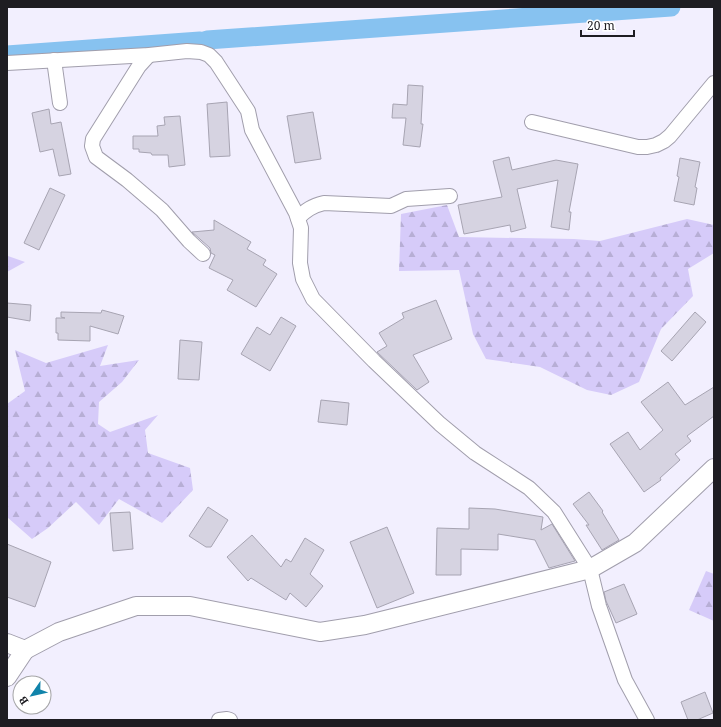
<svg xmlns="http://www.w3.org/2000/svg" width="721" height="727" font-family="'Noto Serif',serif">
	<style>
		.forest { fill: url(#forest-firs) }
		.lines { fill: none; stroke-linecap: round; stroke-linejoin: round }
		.canal { stroke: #87c2f0; stroke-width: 19 }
		.building { fill: #d6d3e1; stroke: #a7a4b2 }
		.minor-casing { stroke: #a19eac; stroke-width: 16 }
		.tertiary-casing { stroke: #a19eac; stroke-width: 20 }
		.minor { stroke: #fff; stroke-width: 14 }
		.tertiary { stroke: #fff; stroke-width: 18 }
	</style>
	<defs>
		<pattern id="forest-firs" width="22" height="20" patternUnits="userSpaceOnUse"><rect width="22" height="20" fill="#d6cbf9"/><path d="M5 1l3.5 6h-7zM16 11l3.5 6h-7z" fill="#b7aed5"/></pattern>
	</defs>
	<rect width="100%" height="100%" fill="#f2effe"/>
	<g class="forest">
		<polygon points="447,205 459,237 574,239 600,241 687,219 714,225 714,253 688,269 693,296 661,329 639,382 611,395 587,390 540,367 486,359 473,334 459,270 399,271 401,214"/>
		<polygon points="7,256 8,256 25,262 7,272"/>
		<polygon points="108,345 100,366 139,360 122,382 99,402 98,424 110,432 158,415 145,430 148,453 190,468 193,490 162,523 119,499 99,525 76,502 48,528 32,539 7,517 7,404 25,391 15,350 46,363"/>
		<polygon points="706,571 714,574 714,621 689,610"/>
	</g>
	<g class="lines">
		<g class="canal">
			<polyline points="207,40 671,7"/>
			<polyline points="7,55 200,41"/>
		</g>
	</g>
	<g class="building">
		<polygon points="408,85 423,86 421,124 423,124 420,147 403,145 406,118 392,118 393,104 407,105"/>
		<polygon points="227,102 230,156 210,157 207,104"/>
		<polygon points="49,109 51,124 61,122 71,174 59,176 53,149 40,152 32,113"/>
		<polygon points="313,112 321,159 295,163 287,116"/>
		<polygon points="180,116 185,165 169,167 168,155 152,155 151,153 139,152 139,149 133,149 133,136 158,136 157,126 165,125 164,117"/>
		<polygon points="509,157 512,170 556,160 578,164 569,212 571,212 569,230 551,227 558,180 517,189 526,228 511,232 510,225 464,234 458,205 502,197 493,161"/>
		<polygon points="680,158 700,162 695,187 697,188 694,205 674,201 679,177 677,176"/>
		<polygon points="50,188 65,195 39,250 24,243"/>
		<polygon points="214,220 251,242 247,249 266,260 263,265 277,274 256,307 227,290 233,280 209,268 215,255 211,253 210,248 192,232 214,230"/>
		<polygon points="436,300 452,339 413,355 429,382 417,390 377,352 387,346 379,333 404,318 402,313"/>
		<polygon points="7,303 31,305 30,321 7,317"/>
		<polygon points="102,310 124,316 118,334 90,326 90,341 58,340 58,333 56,333 56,318 65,318 61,317 61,312 101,313"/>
		<polygon points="695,312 706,322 672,361 661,351"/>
		<polygon points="281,317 296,326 270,371 241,354 257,327 270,335"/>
		<polygon points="180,340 202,342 199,380 178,379"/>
		<polygon points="668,382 685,405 714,387 714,416 687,436 691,441 675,454 680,460 660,478 661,480 644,492 610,444 628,432 640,450 663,430 641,402"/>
		<polygon points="321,400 349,403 347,425 318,422"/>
		<polygon points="589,492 603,511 602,512 619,540 602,550 586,525 589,525 573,504"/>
		<polygon points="208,507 228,520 211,547 206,547 189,536"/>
		<polygon points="469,508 495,509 543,517 541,530 552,524 575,561 549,568 535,540 498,534 498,550 461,549 461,575 436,575 437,528 469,529"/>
		<polygon points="130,512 133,549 113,551 110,513"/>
		<polygon points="387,527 414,593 377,608 350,542"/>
		<polygon points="252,535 281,567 286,559 291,562 305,538 324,550 310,574 323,586 306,607 290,593 286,600 251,578 248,581 227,557"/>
		<polygon points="7,544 51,562 35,607 7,597"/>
		<polygon points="624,584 637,614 616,623 606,601 604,592"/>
		<polygon points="705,692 713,713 697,720 688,720 681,702"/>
	</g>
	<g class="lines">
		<defs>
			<g id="minor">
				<polyline points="149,55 139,66 93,139 92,146 96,157 127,180 162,210 189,241 203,254"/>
				<polyline points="54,60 60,103"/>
				<polyline points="7,63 149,55 187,51 201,52 209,55 216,62 248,111 252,130 296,213 301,228 300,263 303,279 313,299 374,361 440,424 475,453 529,488 554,512 590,569 599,606 625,680 647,720"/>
				<polyline points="532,122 638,147 647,147 656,145 664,141 670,136 714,83"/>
				<path d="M298 218C306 210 312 206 324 203L391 206 406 199 450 196"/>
				<polyline points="219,720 227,719 230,720"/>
			</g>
			<g id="tertiary">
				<polyline points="7,643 25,650 59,632 136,606 190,606 320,632 365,625 590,569 635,543 714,468"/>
				<polyline points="7,677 25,650"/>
			</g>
		</defs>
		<use href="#minor" class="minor-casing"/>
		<use href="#tertiary" class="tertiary-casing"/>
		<use href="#minor" class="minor"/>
		<use href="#tertiary" class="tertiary"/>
	</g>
	<rect width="721" height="727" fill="none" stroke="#1e1d22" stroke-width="16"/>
	<g transform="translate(32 695) rotate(236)"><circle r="19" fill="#ffffff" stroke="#a5a5a7"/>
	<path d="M0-3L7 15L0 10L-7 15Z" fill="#1083aa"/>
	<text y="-6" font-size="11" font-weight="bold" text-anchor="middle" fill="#1e1d22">B</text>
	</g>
	<path d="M581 30v6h53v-6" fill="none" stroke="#1e1d22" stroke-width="2"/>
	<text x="587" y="30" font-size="12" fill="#1e1d22" stroke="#ffffff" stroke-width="3" paint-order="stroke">20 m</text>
</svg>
